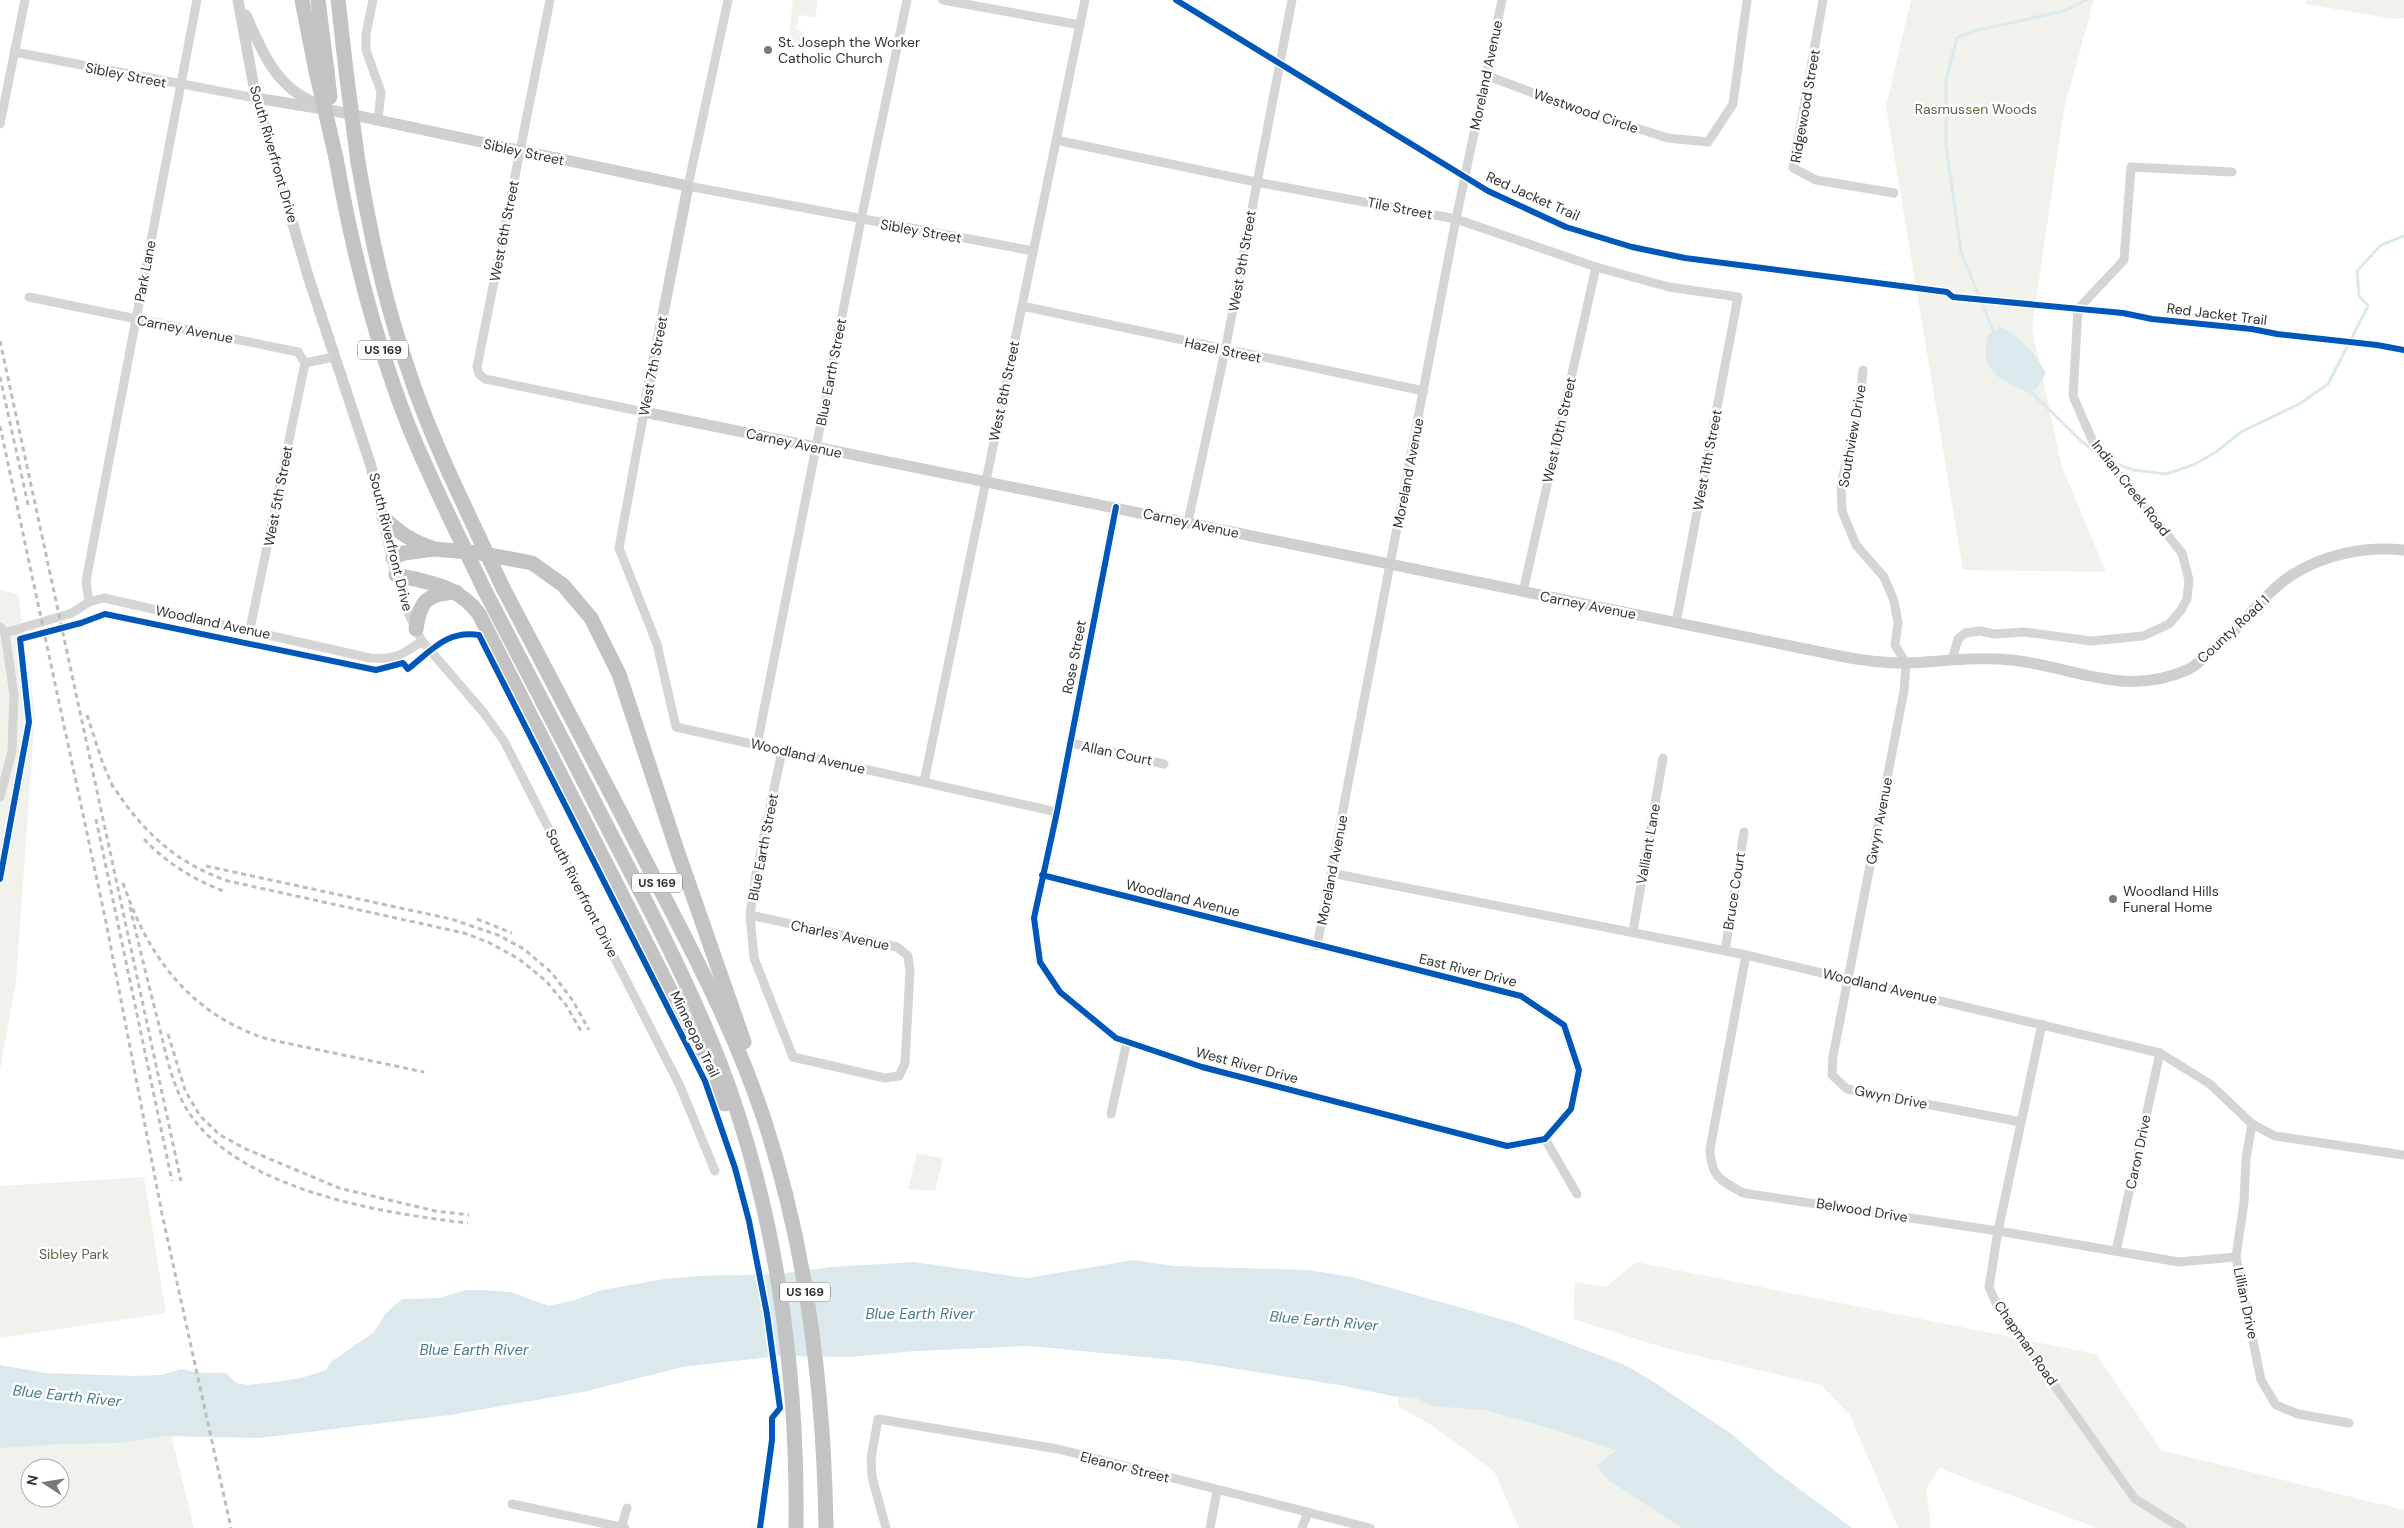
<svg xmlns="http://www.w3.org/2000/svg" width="2404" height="1528" font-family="'DM Sans',sans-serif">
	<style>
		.green { fill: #f0f2eb; fill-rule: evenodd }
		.water { fill: #dbe9ed }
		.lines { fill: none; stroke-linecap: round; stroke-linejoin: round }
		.stream { stroke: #dbe9ed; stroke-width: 3 }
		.street { stroke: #d5d5d5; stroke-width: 9 }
		.secondary { stroke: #cfcfcf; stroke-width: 11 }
		.highway { stroke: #c3c3c3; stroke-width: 15 }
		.rail { stroke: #bdbdbd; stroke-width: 3; stroke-dasharray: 5 4; stroke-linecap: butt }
		.highway-bridge { stroke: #c3c3c3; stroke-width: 15 }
		.cycleway-casing { stroke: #fff; stroke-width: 9 }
		.cycleway { stroke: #0057b8; stroke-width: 6 }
		.poi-dot { fill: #797979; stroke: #fff; stroke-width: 2 }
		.labels { text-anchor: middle; stroke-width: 5; stroke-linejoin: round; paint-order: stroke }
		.shield { fill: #fff; stroke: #6f6f6f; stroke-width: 1 }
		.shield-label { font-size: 12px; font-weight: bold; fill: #313131 }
		.poi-label { font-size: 14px; fill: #313131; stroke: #fff; text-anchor: start }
		.street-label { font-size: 14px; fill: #313131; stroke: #fff }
		.park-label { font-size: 14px; fill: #5a6843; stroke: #fff }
		.water-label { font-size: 15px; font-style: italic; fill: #477a8b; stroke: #fff }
	</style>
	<rect width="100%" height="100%" fill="#fff"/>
	<g class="green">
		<polygon points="793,0 818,0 815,17 799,15 796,30 804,32 801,48 793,47 788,43"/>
		<polygon points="1911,0 2094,0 2064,109 2032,328 2062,467 2106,572 1963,570 1886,106"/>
		<polygon points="2307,0 2404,0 2404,18 2394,19 2306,4"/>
		<polygon points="0,590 18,594 35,713 16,982 0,1070"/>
		<polygon points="917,1153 943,1158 935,1191 908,1189"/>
		<polygon points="144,1177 166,1313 0,1338 0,1186"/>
		<polygon points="1636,1262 2096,1354 2161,1450 2404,1510 2404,1528 2097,1528 1939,1468 1926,1489 1931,1528 1898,1528 1850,1415 1821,1385 1665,1348 1573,1319 1575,1282 1606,1287"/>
		<polygon points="1399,1375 1595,1418 1757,1528 1519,1528 1494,1471 1431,1425 1398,1406"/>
		<path d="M169 1426 194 1528H0V1430ZM30 1468H60V1498H30Z"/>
	</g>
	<g class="water">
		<path d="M2000 327C2022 336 2034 353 2046 373L2037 389 2027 392C1999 380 1978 370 1988 335Z"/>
		<polygon points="1133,1260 1175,1266 1308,1270 1352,1277 1515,1323 1623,1364 1654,1382 1730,1433 1775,1471 1852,1528 1682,1528 1608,1480 1598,1467 1599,1464 1616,1450 1549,1428 1485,1410 1432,1406 1416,1398 1392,1396 1339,1385 1186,1361 1029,1346 916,1351 851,1357 779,1356 683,1367 583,1392 450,1415 260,1438 163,1436 120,1443 61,1444 0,1448 0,1365 47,1373 133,1376 161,1375 181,1369 201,1373 226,1373 236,1383 248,1385 282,1381 301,1378 326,1370 331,1362 374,1332 385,1314 402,1299 440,1298 465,1290 485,1290 511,1292 549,1306 578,1299 602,1290 664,1279 697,1276 778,1274 832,1267 914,1262 1027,1278"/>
	</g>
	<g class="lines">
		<g class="stream">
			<polyline points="1995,335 1961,252 1946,145 1946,80 1957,38 1974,31 2064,11 2086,0"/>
			<polyline points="2028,389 2081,441 2098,454"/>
			<polyline points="2112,462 2133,470 2166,474 2193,465 2216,452 2241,432 2301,403 2328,384 2368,306 2359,296 2357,271 2381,245 2404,236"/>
		</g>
		<g class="street">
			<polyline points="373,0 366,34 366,50 381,92 378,120"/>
			<polyline points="550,0 477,367 479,374 485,379 644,412 619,548 657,644 676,727 1057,812"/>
			<polyline points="728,0 688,186 1033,251"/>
			<polyline points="943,0 1080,25"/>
			<polyline points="1823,0 1793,168 1816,180 1894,193"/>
			<polyline points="14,52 256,98"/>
			<polyline points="1485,75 1585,112 1668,138 1708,142 1733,104 1747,0"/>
			<polyline points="0,124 25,0"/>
			<polyline points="1056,140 1256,182 1456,219 1596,267 1669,287 1738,297 1676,623"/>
			<polyline points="29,297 298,352 305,363 334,357"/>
			<polyline points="1022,306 1424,391"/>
			<polyline points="1863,370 1860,403 1841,485 1842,511 1856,545 1884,577 1894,601 1898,623 1895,645 1906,663 1904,691 1833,1056 1832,1075 1847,1089 2021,1122"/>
			<polyline points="1188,522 1225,351 1292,0"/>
			<polyline points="396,575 409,615 422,641 484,713 504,741 680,1086 715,1171"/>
			<polyline points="1523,592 1596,267"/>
			<polyline points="89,602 86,581 197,0"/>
			<polyline points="0,627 5,633 14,695 12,751 0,797"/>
			<polyline points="250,629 305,363"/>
			<path d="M5 633 72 613 89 602 104 598 370 658C395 660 402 655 422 641"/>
			<polyline points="1952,660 1958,639 1965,633 1980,631 1994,634 2024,632 2091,641 2143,636 2169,624 2181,610 2187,599 2189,580 2182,553 2093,442 2073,396 2078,309 2124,260 2131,167 2232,172"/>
			<polyline points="1071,743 1164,764"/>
			<polyline points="757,745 861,220 907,0"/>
			<polyline points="924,782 1085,0"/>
			<polyline points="1331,873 1746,955 2160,1053 2210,1084 2252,1124 2275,1136 2404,1155"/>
			<polyline points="1042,875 1521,996 1564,1025 1579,1070 1571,1109 1545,1139 1507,1146 1202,1067 1116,1038 1060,992 1040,962 1034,918 1057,812 1116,507"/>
			<polyline points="750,915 897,947 908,956 910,971 905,1063 899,1076 885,1078 793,1057 754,958 750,915 756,874 782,751"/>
			<polyline points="1633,931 1663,758"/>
			<polyline points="1317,946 1456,219 1502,0"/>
			<polyline points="1725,951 1744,832"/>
			<path d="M1746 955 1710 1149C1711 1177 1720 1180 1743 1193L1998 1231 2179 1262 2236 1257"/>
			<polyline points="2042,1024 1998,1231 1989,1287 1996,1303 2135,1499 2182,1528"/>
			<polyline points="1111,1114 1127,1041"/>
			<polyline points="2252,1124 2246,1158 2244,1202 2236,1257 2261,1380 2276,1405 2298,1414 2349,1423"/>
			<polyline points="1545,1139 1577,1194"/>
			<polyline points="2116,1251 2160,1053"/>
			<polyline points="512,1504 625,1528"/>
			<polyline points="621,1528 627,1508"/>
			<polyline points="886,1528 872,1477 871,1458 878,1419 1058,1449 1370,1528"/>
			<polyline points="1210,1528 1217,1491"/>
			<polyline points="1302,1528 1308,1512"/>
		</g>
		<g class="secondary">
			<polyline points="238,0 256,98 309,279 371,466 396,575"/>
			<path d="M246 15C262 52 276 87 315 103"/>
			<path d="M256 98 335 111 688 186 644 412C1044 494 1445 575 1845 657 1865 661 1885 663 1905 663 1940 662 1976 656 2011 660 2073 666 2124 699 2189 669 2201 663 2213 649 2224 640 2246 621 2268 590 2292 575 2325 554 2365 546 2404 550"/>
		</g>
		<g class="highway">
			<polyline points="302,0 316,71"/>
			<polyline points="318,0 327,71"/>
			<polyline points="338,0 347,79"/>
			<path d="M336 158C352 249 374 337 407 422 422 460 440 497 457 533"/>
			<path d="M358 162C370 231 384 300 407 366 426 425 452 480 478 535"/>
			<path d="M384 518C399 533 412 541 432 548"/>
			<polyline points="393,558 404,553 434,549 479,553 532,563 563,585 591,618 619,674 677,850 744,1042"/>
			<path d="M396 575C428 582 459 586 479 614L682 1013 725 1104"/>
			<path d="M503 588C551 679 599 770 646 862 690 946 734 1029 764 1119 807 1250 824 1390 826 1528"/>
			<path d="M484 589C528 673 571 756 614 840 652 913 690 986 720 1063 776 1209 798 1372 796 1528"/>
			<path d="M416 629C420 601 426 594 456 592"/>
		</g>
		<g class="rail">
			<polyline points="0,341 181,1181"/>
			<polyline points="0,377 29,509"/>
			<polyline points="0,426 106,922 162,1214 231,1528"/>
			<polyline points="87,715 102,761 114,790"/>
			<path d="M111 783C141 830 175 863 228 881L464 933 488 942 519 959 546 981 566 1005 581 1031"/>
			<polyline points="96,819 172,1181"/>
			<path d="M144 839C166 863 196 881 226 892"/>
			<polyline points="206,866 451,919 498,935 524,949 552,973 573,1001 589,1030"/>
			<path d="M123 883C148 957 190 1014 267 1039L424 1072"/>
			<path d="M130 907C139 945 148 983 158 1021 164 1046 169 1071 179 1094 218 1187 378 1213 468 1223"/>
			<polyline points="477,919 512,933"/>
			<polyline points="168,1034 185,1090 200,1116 220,1135 246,1149 339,1188 435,1211 469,1215"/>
		</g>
		<g class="highway-bridge">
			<polyline points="316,71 336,158"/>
			<polyline points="327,71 330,97"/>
			<polyline points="347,79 358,162"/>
			<polyline points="457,533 484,589"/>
			<polyline points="478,535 503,588"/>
		</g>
		<defs>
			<g id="cycleway">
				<polyline points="1176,0 1488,191 1566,227 1632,247 1685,258 1947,292 1953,297 2123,313 2152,319 2252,329 2277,334 2377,345 2404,350"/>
				<polyline points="1042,875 1521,996 1564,1025 1579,1070 1571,1109 1545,1139 1507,1146 1202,1067 1116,1038 1060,992 1040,962 1034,918 1057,812 1116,507"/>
				<path d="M0 879 29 722 20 639 81 623 105 614 376 670 403 663 408 669C432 650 447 630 479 635L705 1081 735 1168 749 1221 767 1314 780 1408 772 1418V1440L760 1528"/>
			</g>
		</defs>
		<use href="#cycleway" class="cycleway-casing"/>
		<use href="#cycleway" class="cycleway"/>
	</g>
	<g class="poi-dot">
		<circle cx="768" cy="50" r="5"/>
		<circle cx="2113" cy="899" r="5"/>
	</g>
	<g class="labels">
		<g class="shield">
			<rect x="358" y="340.5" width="50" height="19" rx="4"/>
			<rect x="632" y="873.5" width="50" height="19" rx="4"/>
			<rect x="780" y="1282.5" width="50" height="19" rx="4"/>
		</g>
		<g class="shield-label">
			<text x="383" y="354">US 169</text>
			<text x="657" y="887">US 169</text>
			<text x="805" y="1296">US 169</text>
		</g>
		<g class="poi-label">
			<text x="778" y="47">St. Joseph the Worker<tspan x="778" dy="16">Catholic Church</tspan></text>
			<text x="2123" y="896">Woodland Hills<tspan x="2123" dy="16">Funeral Home</tspan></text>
		</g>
		<g class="street-label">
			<text transform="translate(126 75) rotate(11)" y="5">Sibley Street</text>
			<text transform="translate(1486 75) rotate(-78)" y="5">Moreland Avenue</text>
			<text transform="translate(1805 106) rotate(-80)" y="5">Ridgewood Street</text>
			<text transform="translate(1586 111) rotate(19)" y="5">Westwood Circle</text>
			<text transform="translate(524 152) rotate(12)" y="5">Sibley Street</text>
			<text transform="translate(274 154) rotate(74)" y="5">South Riverfront Drive</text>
			<text transform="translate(1533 196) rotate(24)" y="5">Red Jacket Trail</text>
			<text transform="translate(1400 208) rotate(11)" y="5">Tile Street</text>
			<text transform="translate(504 231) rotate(-79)" y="5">West 6th Street</text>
			<text transform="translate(921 231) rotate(10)" y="5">Sibley Street</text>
			<text transform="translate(1242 261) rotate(-80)" y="5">West 9th Street</text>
			<text transform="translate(145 271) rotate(-79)" y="5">Park Lane</text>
			<text transform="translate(2217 314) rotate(7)" y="5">Red Jacket Trail</text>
			<text transform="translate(185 329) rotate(11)" y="5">Carney Avenue</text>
			<text transform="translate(1223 350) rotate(12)" y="5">Hazel Street</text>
			<text transform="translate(653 366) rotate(-79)" y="5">West 7th Street</text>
			<text transform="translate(831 372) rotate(-79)" y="5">Blue Earth Street</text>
			<text transform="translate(1004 391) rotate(-78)" y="5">West 8th Street</text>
			<text transform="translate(1559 430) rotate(-77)" y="5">West 10th Street</text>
			<text transform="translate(1852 436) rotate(-80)" y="5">Southview Drive</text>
			<text transform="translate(794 443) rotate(12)" y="5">Carney Avenue</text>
			<text transform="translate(1707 460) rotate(-79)" y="5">West 11th Street</text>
			<text transform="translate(1408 473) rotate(-79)" y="5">Moreland Avenue</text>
			<text transform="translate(2131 488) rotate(52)" y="5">Indian Creek Road</text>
			<text transform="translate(278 496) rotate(-79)" y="5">West 5th Street</text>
			<text transform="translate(1191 523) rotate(12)" y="5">Carney Avenue</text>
			<text transform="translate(391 542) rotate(76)" y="5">South Riverfront Drive</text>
			<text transform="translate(1588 605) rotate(11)" y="5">Carney Avenue</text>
			<text transform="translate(213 622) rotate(12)" y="5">Woodland Avenue</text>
			<text transform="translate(2233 629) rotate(-43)" y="5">County Road 1</text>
			<text transform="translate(1074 657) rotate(-79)" y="5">Rose Street</text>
			<text transform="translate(1117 753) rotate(12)" y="5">Allan Court</text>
			<text transform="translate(808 756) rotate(13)" y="5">Woodland Avenue</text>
			<text transform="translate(1879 821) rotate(-79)" y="5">Gwyn Avenue</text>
			<text transform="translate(1648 844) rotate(-80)" y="5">Valliant Lane</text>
			<text transform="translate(763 847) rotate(-79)" y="5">Blue Earth Street</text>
			<text transform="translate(1332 870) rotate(-79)" y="5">Moreland Avenue</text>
			<text transform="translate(1734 891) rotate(-81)" y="5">Bruce Court</text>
			<text transform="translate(582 893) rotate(63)" y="5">South Riverfront Drive</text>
			<text transform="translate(1183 898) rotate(14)" y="5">Woodland Avenue</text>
			<text transform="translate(840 935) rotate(12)" y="5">Charles Avenue</text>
			<text transform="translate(1468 970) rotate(14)" y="5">East River Drive</text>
			<text transform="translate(1880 986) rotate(13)" y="5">Woodland Avenue</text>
			<text transform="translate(695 1034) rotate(64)" y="5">Minneopa Trail</text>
			<text transform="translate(1247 1065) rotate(15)" y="5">West River Drive</text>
			<text transform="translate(1891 1097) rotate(11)" y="5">Gwyn Drive</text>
			<text transform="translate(2138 1152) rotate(-78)" y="5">Caron Drive</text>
			<text transform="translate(1862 1210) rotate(9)" y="5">Belwood Drive</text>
			<text transform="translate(2246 1303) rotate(78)" y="5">Lillian Drive</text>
			<text transform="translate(2026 1343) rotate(55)" y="5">Chapman Road</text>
			<text transform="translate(1125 1467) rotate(14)" y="5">Eleanor Street</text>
		</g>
		<g class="park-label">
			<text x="1976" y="114">Rasmussen Woods</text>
			<text x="74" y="1259">Sibley Park</text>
		</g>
		<g class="water-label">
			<text x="920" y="1319">Blue Earth River</text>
			<text transform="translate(1324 1321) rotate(5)" y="5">Blue Earth River</text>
			<text x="474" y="1355">Blue Earth River</text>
			<text transform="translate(67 1396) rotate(6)" y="5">Blue Earth River</text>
		</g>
	</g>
	<g transform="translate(45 1483) rotate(282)"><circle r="24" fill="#ffffff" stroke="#adadad"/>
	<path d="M0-4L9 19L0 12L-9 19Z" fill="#797979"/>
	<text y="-8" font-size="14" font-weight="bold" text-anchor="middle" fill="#313131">N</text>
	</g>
</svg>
